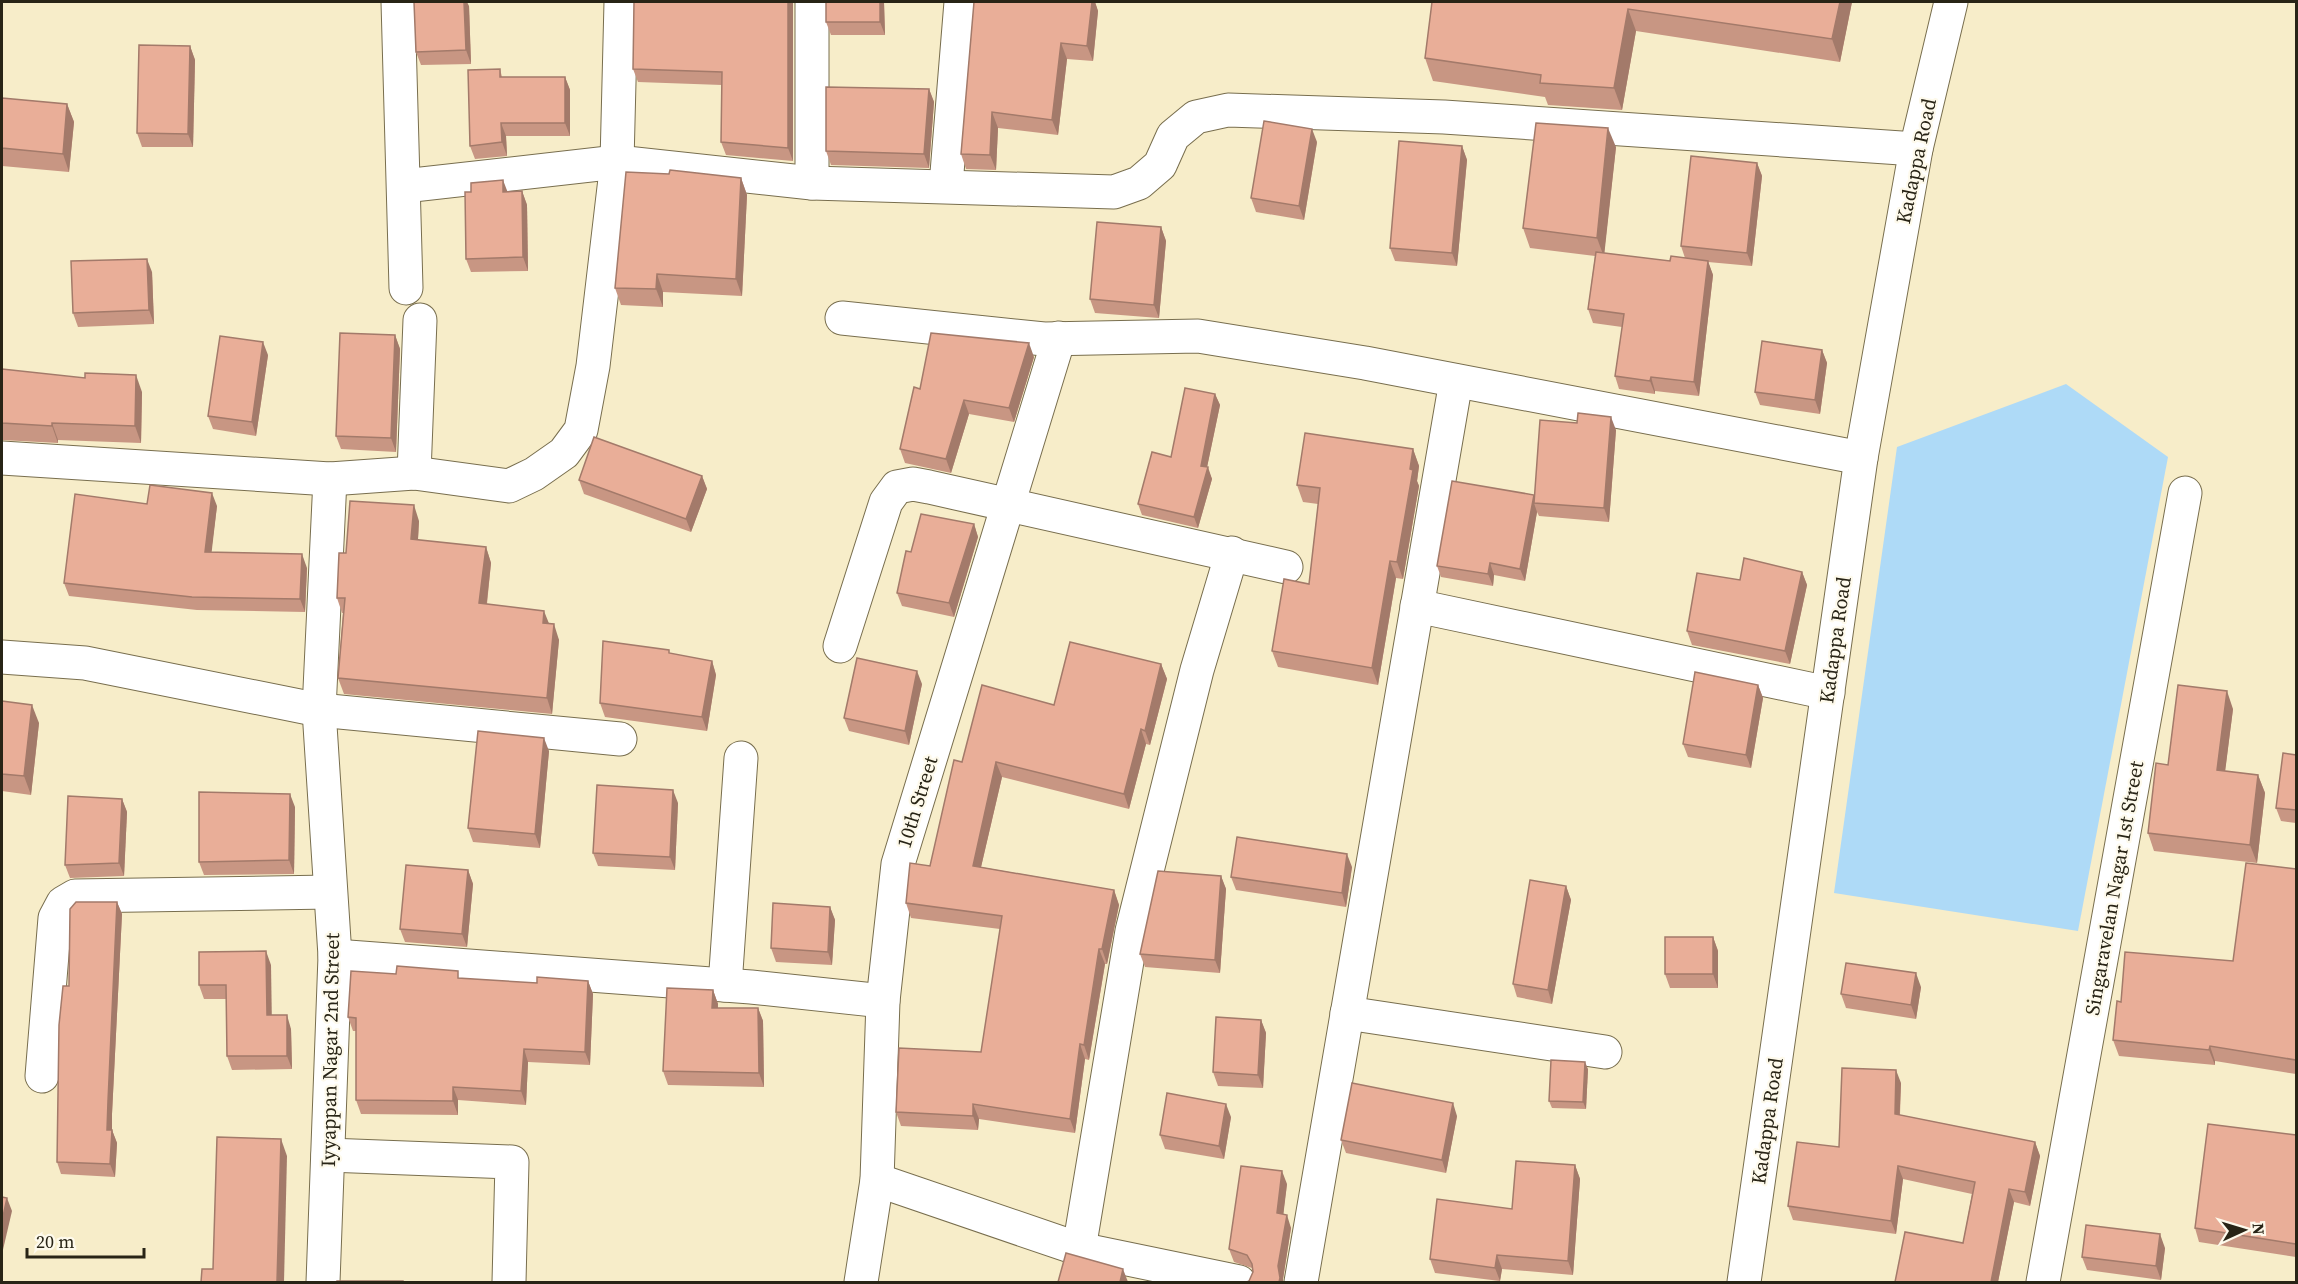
<svg xmlns="http://www.w3.org/2000/svg" width="2298" height="1284" font-family="'Source Serif 4',serif">
	<style>
		.water { fill: #aedaf7 }
		.lines { fill: none; stroke-linecap: round; stroke-linejoin: round }
		.street-casing { stroke: #786e4e; stroke-width: 35 }
		.secondary-casing { stroke: #786e4e; stroke-width: 35 }
		.street { stroke: #fff; stroke-width: 33 }
		.secondary { stroke: #fff; stroke-width: 33 }
		.wall { fill: #c89683 }
		.shaded-wall { fill: #a37a6a }
		.building { fill: #e9ae98; stroke: #a37a6a; stroke-width: 1.5 }
		.labels { text-anchor: middle; stroke-width: 4.5; stroke-linejoin: round; paint-order: stroke }
		.street-label { font-size: 20px; fill: #282416; stroke: #fefaec }
	</style>
	<rect width="100%" height="100%" fill="#f7edc9"/>
	<polygon class="water" points="2066,384 2168,457 2078,931 1834,893 1897,447"/>
	<g class="lines">
		<defs>
			<g id="street">
				<polyline points="398,2 406,288"/>
				<polyline points="812,183 812,2"/>
				<polyline points="946,185 961,2"/>
				<polyline points="404,186 617,162 812,183 1114,192 1139,183 1160,165 1173,136 1196,117 1228,110 1444,117 1916,149"/>
				<polyline points="842,318 1044,339 1198,336 1365,363 1861,458"/>
				<polyline points="2,458 330,479 414,473 509,486 534,474 564,453 581,430 593,366 617,162 621,2"/>
				<polyline points="414,473 420,320"/>
				<polyline points="1417,606 1828,693"/>
				<polyline points="840,646 886,502 897,487 913,484 929,487 1286,567"/>
				<polyline points="2,657 85,663 319,710 620,739"/>
				<polyline points="335,956 751,987 883,1001"/>
				<polyline points="725,985 741,758"/>
				<polyline points="1347,1013 1605,1052"/>
				<polyline points="42,1076 55,918 63,903 75,896 330,892"/>
				<polyline points="328,1155 512,1162 509,1282"/>
				<polyline points="877,1180 1079,1249 1239,1282"/>
				<polyline points="1079,1249 1132,931 1197,670 1232,553"/>
				<polyline points="323,1282 335,956 319,710 330,479"/>
				<polyline points="861,1282 877,1180 883,1001 898,864 1059,338"/>
				<polyline points="1301,1282 1456,381"/>
				<polyline points="2043,1282 2185,493"/>
			</g>
			<polyline id="secondary" points="1744,1282 1861,458 1916,149 1951,2"/>
		</defs>
		<use href="#street" class="street-casing"/>
		<use href="#secondary" class="secondary-casing"/>
		<use href="#street" class="street"/>
		<use href="#secondary" class="secondary"/>
	</g>
	<g class="wall">
		<polygon points="634,2 793,2 793,161 726,155 721,142 722,85 638,82 633,69"/>
		<polygon points="826,2 884,2 885,35 831,35 826,22"/>
		<polygon points="974,2 1095,2 1098,11 1093,61 1067,59 1058,135 998,128 996,170 966,169 961,154"/>
		<polygon points="1432,2 1852,2 1840,62 1636,31 1622,110 1548,105 1545,97 1433,81 1425,58"/>
		<polygon points="469,6 471,64 421,65 416,52"/>
		<polygon points="190,46 195,60 193,147 142,147 137,133"/>
		<polygon points="500,69 502,77 565,77 570,90 570,136 506,136 507,156 475,159 470,146"/>
		<polygon points="929,89 934,102 929,168 831,165 826,151"/>
		<polygon points="2,98 67,104 74,122 69,172 2,166"/>
		<polygon points="1317,142 1304,220 1256,212 1251,198"/>
		<polygon points="1462,146 1467,160 1457,266 1395,261 1390,248"/>
		<polygon points="1616,147 1604,253 1670,261 1685,258 1681,246 1757,163 1762,176 1752,266 1708,262 1713,275 1699,396 1655,391 1655,394 1619,389 1615,376 1622,327 1593,323 1588,309 1595,256 1530,248 1523,228"/>
		<polygon points="741,178 747,195 742,296 663,292 663,307 621,305 615,288"/>
		<polygon points="507,191 522,191 527,205 528,271 471,272 466,259"/>
		<polygon points="1161,227 1166,241 1159,318 1095,313 1090,299"/>
		<polygon points="152,272 154,324 78,327 73,313"/>
		<polygon points="395,335 400,349 396,452 341,449 336,436"/>
		<polygon points="1822,350 1827,363 1820,414 1760,405 1755,392"/>
		<polygon points="268,355 256,436 213,429 208,416"/>
		<polygon points="1034,357 1014,422 969,414 951,473 905,463 900,449 920,389"/>
		<polygon points="2,369 142,392 141,443 58,440 58,443 2,440"/>
		<polygon points="1215,394 1220,405 1207,467 1212,479 1198,528 1142,515 1138,504"/>
		<polygon points="1616,430 1609,522 1539,516 1537,512 1525,581 1494,575 1493,586 1441,577 1437,566 1535,497"/>
		<polygon points="1413,449 1419,466 1417,481 1419,486 1403,579 1396,578 1378,685 1278,667 1272,651 1309,584 1318,504 1303,502 1297,485"/>
		<polygon points="702,476 707,489 691,532 584,494 579,480"/>
		<polygon points="147,504 217,506 211,552 307,568 305,612 197,610 69,596 64,583"/>
		<polygon points="419,521 418,540 486,547 491,563 487,604 549,623 559,640 552,714 344,694 338,678 343,613 342,613 337,598 346,553"/>
		<polygon points="974,524 978,537 954,617 902,606 897,593 911,552"/>
		<polygon points="1802,572 1807,585 1790,664 1692,645 1687,631"/>
		<polygon points="671,654 712,661 716,675 707,731 605,717 600,703"/>
		<polygon points="1161,664 1167,679 1150,745 1146,744 1129,809 1002,777 981,867 1114,890 1119,905 1107,964 1105,964 1089,1060 1085,1059 1075,1133 979,1119 978,1130 901,1126 896,1112 981,1052 1000,929 911,918 906,903 930,866 962,762 1054,705"/>
		<polygon points="922,684 909,745 849,731 844,718"/>
		<polygon points="1758,685 1763,698 1751,768 1688,757 1683,744"/>
		<polygon points="2,701 39,723 31,795 2,791"/>
		<polygon points="2233,709 2225,771 2258,775 2265,793 2257,863 2154,851 2148,833 2168,765"/>
		<polygon points="549,751 540,848 473,842 468,828"/>
		<polygon points="2296,755 2296,823 2281,821 2276,808"/>
		<polygon points="122,799 127,812 124,876 70,878 65,865"/>
		<polygon points="678,803 675,870 598,866 593,853"/>
		<polygon points="295,807 294,874 204,875 199,862"/>
		<polygon points="1352,867 1346,907 1236,890 1231,877"/>
		<polygon points="2296,869 2296,1074 2215,1061 2215,1065 2119,1056 2113,1040 2121,1002 2233,961"/>
		<polygon points="468,870 473,884 467,947 405,942 400,929"/>
		<polygon points="1221,876 1226,889 1220,973 1145,967 1140,954"/>
		<polygon points="1566,886 1571,900 1552,1004 1517,997 1513,984"/>
		<polygon points="117,902 122,914 112,1114 112,1130 117,1143 115,1177 61,1174 57,1162 69,986"/>
		<polygon points="830,907 835,920 832,965 776,962 771,948"/>
		<polygon points="1713,937 1718,951 1718,988 1670,988 1665,974"/>
		<polygon points="271,965 271,1015 291,1029 292,1069 232,1070 227,1056 227,999 204,999 199,985"/>
		<polygon points="396,974 537,983 588,981 593,994 590,1065 528,1062 526,1105 458,1100 458,1115 361,1114 356,1100 356,1031 353,1031 348,1017"/>
		<polygon points="1921,987 1916,1019 1846,1008 1841,994"/>
		<polygon points="713,990 718,1004 718,1008 758,1008 763,1021 764,1087 668,1085 663,1071"/>
		<polygon points="1261,1020 1266,1033 1263,1088 1218,1086 1213,1072"/>
		<polygon points="1588,1069 1586,1109 1552,1108 1549,1101"/>
		<polygon points="1901,1083 1900,1115 2035,1142 2040,1156 2030,1206 2014,1202 1998,1282 1895,1282 1963,1243 1972,1194 1903,1179 1896,1234 1793,1220 1788,1206"/>
		<polygon points="1457,1116 1446,1173 1346,1153 1341,1140"/>
		<polygon points="1231,1117 1224,1159 1165,1149 1160,1135"/>
		<polygon points="2296,1135 2296,1257 2199,1242 2195,1228"/>
		<polygon points="1575,1165 1580,1179 1573,1275 1502,1269 1500,1281 1435,1273 1430,1259 1512,1209"/>
		<polygon points="1287,1184 1283,1214 1291,1228 1283,1279 1249,1281 1253,1272 1253,1270 1252,1268 1234,1262 1229,1249"/>
		<polygon points="2165,1248 2161,1280 2087,1270 2082,1257"/>
	</g>
	<g class="shaded-wall">
		<polygon points="464,2 467,2 469,6 471,64 466,50"/>
		<polygon points="788,2 793,2 793,161 788,148"/>
		<polygon points="880,2 884,2 885,35 880,22"/>
		<polygon points="1091,2 1095,2 1098,11 1093,61 1087,46"/>
		<polygon points="1840,2 1852,2 1840,62 1832,39"/>
		<polygon points="1628,9 1636,31 1622,110 1614,88"/>
		<polygon points="1061,43 1067,59 1058,135 1052,120"/>
		<polygon points="190,46 195,60 193,147 188,134"/>
		<polygon points="565,77 570,90 570,136 565,123"/>
		<polygon points="929,89 934,102 929,168 924,154"/>
		<polygon points="67,104 74,122 69,172 63,154"/>
		<polygon points="992,112 998,128 996,170 990,155"/>
		<polygon points="501,123 506,136 507,156 502,142"/>
		<polygon points="1608,128 1616,147 1604,257 1597,238"/>
		<polygon points="1312,129 1317,142 1304,220 1299,206"/>
		<polygon points="1462,146 1467,160 1457,266 1452,253"/>
		<polygon points="1757,163 1762,176 1752,266 1747,253"/>
		<polygon points="741,178 747,195 742,296 736,279"/>
		<polygon points="503,180 508,193 503,192"/>
		<polygon points="522,191 527,205 528,271 523,257"/>
		<polygon points="1161,227 1166,241 1159,318 1154,305"/>
		<polygon points="147,259 152,272 154,324 149,310"/>
		<polygon points="1708,261 1713,275 1699,396 1694,382"/>
		<polygon points="657,274 663,292 663,307 656,289"/>
		<polygon points="395,335 400,349 396,452 391,438"/>
		<polygon points="263,342 268,355 256,436 252,422"/>
		<polygon points="1029,343 1034,357 1014,422 1009,408"/>
		<polygon points="1822,350 1827,363 1820,414 1815,400"/>
		<polygon points="136,375 142,392 141,443 135,426"/>
		<polygon points="1651,377 1655,391 1655,394 1650,381"/>
		<polygon points="1215,394 1220,405 1205,477 1201,466"/>
		<polygon points="964,400 969,414 951,473 946,459"/>
		<polygon points="1611,417 1616,430 1609,522 1604,508"/>
		<polygon points="52,423 58,440 58,443 52,426"/>
		<polygon points="1413,449 1419,466 1417,481 1419,486 1403,579 1397,562"/>
		<polygon points="1208,467 1212,479 1198,528 1194,517"/>
		<polygon points="702,476 707,489 691,532 686,519"/>
		<polygon points="212,493 217,506 210,566 205,552"/>
		<polygon points="1534,495 1537,503 1534,503 1537,512 1525,581 1520,569"/>
		<polygon points="414,505 419,521 417,555 411,539"/>
		<polygon points="974,524 978,537 954,617 949,603"/>
		<polygon points="486,547 491,563 485,619 479,603"/>
		<polygon points="302,554 307,568 305,612 300,599"/>
		<polygon points="1390,561 1396,578 1378,685 1372,668"/>
		<polygon points="1490,563 1494,575 1493,586 1488,574"/>
		<polygon points="1802,572 1807,585 1790,664 1785,651"/>
		<polygon points="544,611 550,626 543,623"/>
		<polygon points="554,624 559,640 552,714 547,698"/>
		<polygon points="712,661 716,675 707,731 702,717"/>
		<polygon points="1161,664 1167,679 1150,745 1145,731"/>
		<polygon points="917,671 922,684 909,745 905,731"/>
		<polygon points="1758,685 1763,698 1751,768 1746,755"/>
		<polygon points="2227,691 2233,709 2223,788 2217,770"/>
		<polygon points="32,705 39,723 31,795 24,776"/>
		<polygon points="1141,729 1146,744 1129,809 1124,794"/>
		<polygon points="544,738 549,751 540,848 535,834"/>
		<polygon points="996,762 1002,777 978,880 973,866"/>
		<polygon points="2258,775 2265,793 2257,863 2250,845"/>
		<polygon points="673,790 678,803 675,870 670,857"/>
		<polygon points="290,794 295,807 294,874 289,860"/>
		<polygon points="122,799 127,812 124,876 119,863"/>
		<polygon points="1347,854 1352,867 1346,907 1342,893"/>
		<polygon points="468,870 473,884 467,947 462,934"/>
		<polygon points="1221,876 1226,889 1220,973 1215,960"/>
		<polygon points="1566,886 1571,900 1552,1004 1548,990"/>
		<polygon points="1114,890 1119,905 1107,964 1102,949"/>
		<polygon points="117,902 122,914 112,1114 112,1133 112,1130 117,1143 115,1177 110,1164 107,1130 108,1101"/>
		<polygon points="830,907 835,920 832,965 828,952"/>
		<polygon points="1713,937 1718,951 1718,988 1713,974"/>
		<polygon points="1099,949 1105,964 1089,1060 1084,1045"/>
		<polygon points="266,951 271,965 272,1029 267,1015"/>
		<polygon points="1916,973 1921,987 1916,1019 1911,1005"/>
		<polygon points="588,981 593,994 590,1065 585,1052"/>
		<polygon points="713,990 718,1004 717,1022 712,1008"/>
		<polygon points="758,1008 763,1021 764,1087 759,1073"/>
		<polygon points="287,1015 291,1029 292,1069 287,1056"/>
		<polygon points="1261,1020 1266,1033 1263,1088 1258,1075"/>
		<polygon points="1080,1044 1085,1059 1075,1133 1070,1119"/>
		<polygon points="2210,1046 2215,1061 2215,1065 2209,1050"/>
		<polygon points="524,1049 528,1062 526,1105 521,1091"/>
		<polygon points="1585,1062 1588,1069 1586,1109 1583,1102"/>
		<polygon points="1896,1070 1901,1083 1899,1128 1895,1114"/>
		<polygon points="453,1087 458,1100 458,1115 453,1101"/>
		<polygon points="1453,1103 1457,1116 1446,1173 1442,1160"/>
		<polygon points="973,1104 979,1119 978,1130 973,1116"/>
		<polygon points="1226,1104 1231,1117 1224,1159 1219,1146"/>
		<polygon points="281,1139 287,1156 284,1282 277,1282"/>
		<polygon points="2035,1142 2040,1156 2030,1206 2025,1192"/>
		<polygon points="1575,1165 1580,1179 1573,1275 1568,1261"/>
		<polygon points="1898,1166 1903,1179 1896,1234 1891,1221"/>
		<polygon points="1282,1171 1287,1184 1282,1226 1277,1213"/>
		<polygon points="2009,1189 2014,1202 1998,1282 1991,1282"/>
		<polygon points="7,1198 12,1211 2,1254 2,1221"/>
		<polygon points="1287,1215 1291,1228 1283,1279 1283,1282 1279,1282 1278,1266"/>
		<polygon points="2160,1234 2165,1248 2161,1280 2156,1266"/>
		<polygon points="1497,1255 1502,1269 1500,1281 1495,1268"/>
		<polygon points="1123,1269 1128,1282 1120,1282"/>
	</g>
	<g class="building">
		<polygon points="414,2 464,2 466,50 416,52"/>
		<polygon points="634,2 788,2 788,148 721,142 722,72 633,69"/>
		<rect x="826" y="2" width="54" height="20"/>
		<polygon points="974,2 1092,2 1087,46 1061,43 1052,120 992,112 990,155 961,154"/>
		<polygon points="1432,2 1840,2 1832,39 1628,9 1614,88 1540,83 1541,75 1425,58"/>
		<polygon points="139,45 190,46 188,134 137,133"/>
		<polygon points="500,69 500,77 565,77 565,123 501,123 502,142 470,146 468,70"/>
		<polygon points="826,87 929,89 924,154 826,151"/>
		<polygon points="2,98 67,104 63,154 2,148"/>
		<polygon points="1264,121 1312,129 1299,206 1251,198"/>
		<polygon points="1536,123 1608,128 1597,238 1523,228"/>
		<polygon points="1399,141 1462,146 1452,253 1390,248"/>
		<polygon points="1691,156 1757,163 1747,253 1681,246"/>
		<polygon points="670,170 741,178 736,279 657,274 656,289 615,288 626,172 669,174"/>
		<polygon points="503,180 503,192 522,191 523,257 466,259 465,192 471,192 471,183"/>
		<polygon points="1097,222 1161,227 1154,305 1090,299"/>
		<polygon points="1596,252 1670,261 1671,256 1708,261 1694,382 1651,377 1650,381 1615,376 1624,314 1588,309"/>
		<polygon points="147,259 149,310 73,313 71,261"/>
		<polygon points="340,333 395,335 391,438 336,436"/>
		<polygon points="931,333 1029,343 1009,408 964,400 946,459 900,449 914,387 920,389"/>
		<polygon points="220,336 263,342 252,422 208,416"/>
		<polygon points="1762,341 1822,350 1815,400 1755,392"/>
		<polygon points="2,369 85,378 85,373 136,375 135,426 52,423 52,426 2,423"/>
		<polygon points="1185,388 1215,394 1201,466 1208,467 1194,517 1138,504 1152,452 1171,457"/>
		<polygon points="1578,413 1611,417 1604,508 1534,503 1540,420 1577,423"/>
		<polygon points="1305,433 1413,449 1410,469 1413,470 1397,562 1390,561 1372,668 1272,651 1284,579 1309,584 1320,488 1297,485"/>
		<polygon points="594,437 702,476 686,519 579,480"/>
		<polygon points="1452,481 1534,495 1520,569 1490,563 1488,574 1437,566"/>
		<polygon points="150,485 212,493 205,552 302,554 300,599 192,597 64,583 75,494 147,504"/>
		<polygon points="350,501 414,505 411,539 486,547 479,603 544,611 543,623 554,624 547,698 338,678 345,598 337,598 339,553 346,553"/>
		<polygon points="921,514 974,524 949,603 897,593 906,551 911,552"/>
		<polygon points="1744,558 1802,572 1785,651 1687,631 1697,573 1740,580"/>
		<polygon points="603,641 669,650 669,653 712,661 702,717 600,703"/>
		<polygon points="1070,642 1161,664 1145,731 1141,729 1124,794 996,762 973,866 1114,890 1102,949 1099,949 1084,1045 1080,1044 1070,1119 973,1104 973,1116 896,1112 899,1048 981,1052 1002,916 906,903 910,863 930,866 954,760 962,762 982,685 1054,705"/>
		<polygon points="857,658 917,671 905,731 844,718"/>
		<polygon points="1695,672 1758,685 1746,755 1683,744"/>
		<polygon points="2178,685 2227,691 2217,770 2258,775 2250,845 2148,833 2156,763 2168,765"/>
		<polygon points="2,701 32,705 24,776 2,774"/>
		<polygon points="478,731 544,738 535,834 468,828"/>
		<polygon points="2283,753 2296,755 2296,810 2276,808"/>
		<polygon points="597,785 673,790 670,857 593,853"/>
		<polygon points="199,792 290,794 289,860 199,862"/>
		<polygon points="68,796 122,799 119,863 65,865"/>
		<polygon points="1237,837 1347,854 1342,893 1231,877"/>
		<polygon points="2246,863 2296,869 2296,1060 2210,1046 2209,1050 2113,1040 2117,1001 2121,1002 2125,952 2233,961"/>
		<polygon points="406,865 468,870 462,934 400,929"/>
		<polygon points="1158,871 1221,876 1215,960 1140,954"/>
		<polygon points="1530,880 1566,886 1548,990 1513,984"/>
		<polygon points="76,902 117,902 108,1101 107,1130 112,1130 110,1164 57,1162 59,1025 63,986 69,986 70,909"/>
		<polygon points="773,903 830,907 828,952 771,948"/>
		<rect x="1665" y="937" width="48" height="37"/>
		<polygon points="266,951 267,1015 287,1015 287,1056 227,1056 226,985 199,985 199,952"/>
		<polygon points="1846,963 1916,973 1911,1005 1841,994"/>
		<polygon points="397,966 458,971 458,978 537,983 537,977 588,981 585,1052 524,1049 521,1091 453,1087 453,1101 356,1100 356,1018 348,1017 351,971 396,974"/>
		<polygon points="667,988 713,990 712,1008 758,1008 759,1073 663,1071"/>
		<polygon points="1216,1017 1261,1020 1258,1075 1213,1072"/>
		<polygon points="1551,1060 1585,1062 1583,1102 1549,1101"/>
		<polygon points="1842,1068 1896,1070 1895,1114 2035,1142 2025,1192 2009,1189 1991,1282 1895,1282 1905,1232 1963,1243 1975,1182 1898,1166 1891,1221 1788,1206 1797,1142 1839,1147"/>
		<polygon points="1352,1083 1453,1103 1442,1160 1341,1140"/>
		<polygon points="1167,1093 1226,1104 1219,1146 1160,1135"/>
		<polygon points="2208,1124 2296,1135 2296,1244 2195,1228"/>
		<polygon points="217,1137 281,1139 277,1282 201,1282 202,1269 213,1269"/>
		<polygon points="1516,1161 1575,1165 1568,1261 1497,1255 1495,1268 1430,1259 1437,1199 1512,1209"/>
		<polygon points="1241,1166 1282,1171 1277,1213 1287,1215 1278,1266 1280,1278 1279,1282 1247,1282 1249,1281 1253,1272 1252,1264 1247,1255 1229,1249"/>
		<polygon points="2,1197 7,1198 2,1221"/>
		<polygon points="2086,1225 2160,1234 2156,1266 2082,1257"/>
		<polygon points="1066,1253 1123,1269 1120,1282 1058,1282"/>
		<rect x="337" y="1281" width="66" height="1"/>
	</g>
	<g class="labels">
		<g class="street-label">
			<text transform="translate(1916 161) rotate(-78)" y="7">Kadappa Road</text>
			<text transform="translate(1835 640) rotate(-82)" y="7">Kadappa Road</text>
			<text transform="translate(917 802) rotate(-73)" y="7">10th Street</text>
			<text transform="translate(2114 888) rotate(-80)" y="7">Singaravelan Nagar 1st Street</text>
			<text transform="translate(330 1050) rotate(-89)" y="7">Iyyappan Nagar 2nd Street</text>
			<text transform="translate(1767 1121) rotate(-82)" y="7">Kadappa Road</text>
		</g>
	</g>
	<rect width="2298" height="1284" fill="none" stroke="#282416" stroke-width="6"/>
	<g transform="translate(2244 1230) rotate(86)" stroke="#fefaec" stroke-width="4.5" paint-order="stroke">
	<path d="M0-4.5L10 22L0 15L-10 22Z" fill="#282416"/>
	<text y="-9" font-size="16" font-weight="bold" text-anchor="middle" fill="#282416">N</text>
	</g>
	<path d="M27 1248v9h117v-9" fill="none" stroke="#282416" stroke-width="3"/>
	<text x="36" y="1248" font-size="18" fill="#282416" stroke="#fefaec" stroke-width="4.5" paint-order="stroke">20 m</text>
</svg>
